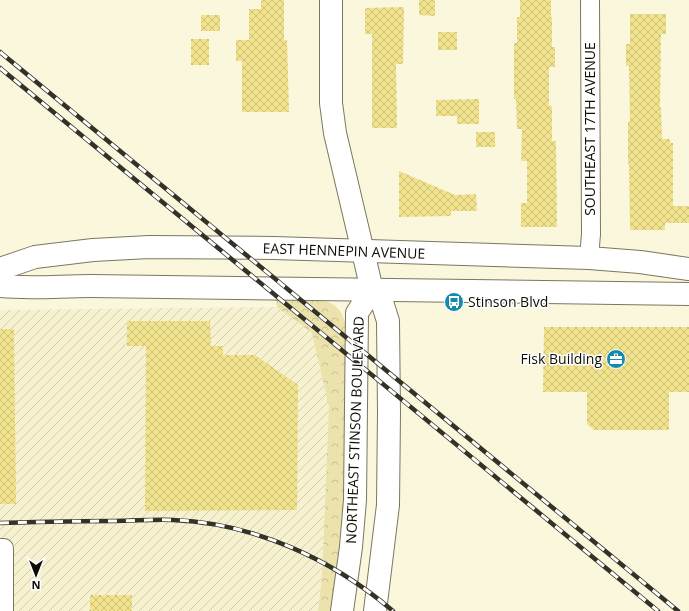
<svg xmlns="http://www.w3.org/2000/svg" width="689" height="611" font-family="'Open Sans',sans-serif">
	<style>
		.industrial { fill: url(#industrial-furrows) }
		.park { fill: url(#park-crowns) }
		.building { fill: url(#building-cross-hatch) }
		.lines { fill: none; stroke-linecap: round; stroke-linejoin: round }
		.street-casing { stroke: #7b775f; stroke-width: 20 }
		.secondary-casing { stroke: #7b775f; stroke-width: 24 }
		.street { stroke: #fff; stroke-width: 18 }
		.secondary { stroke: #fff; stroke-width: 22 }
		.rail-casing { stroke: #343227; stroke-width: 4.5 }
		.rail { stroke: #fff; stroke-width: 3; stroke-dasharray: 9; stroke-linecap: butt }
		.labels { text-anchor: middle; stroke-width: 3; stroke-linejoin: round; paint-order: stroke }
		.street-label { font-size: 14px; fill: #0e0d05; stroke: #fff }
		.poi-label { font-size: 14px; fill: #0e0d05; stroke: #fff; text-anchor: start }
	</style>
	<defs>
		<pattern id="industrial-furrows" width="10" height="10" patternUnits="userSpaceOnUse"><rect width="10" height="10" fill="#f6f1ce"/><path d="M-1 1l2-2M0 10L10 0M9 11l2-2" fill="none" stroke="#d2cdaf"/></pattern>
		<pattern id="park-crowns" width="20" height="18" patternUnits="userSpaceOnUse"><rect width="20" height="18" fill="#ebe2ac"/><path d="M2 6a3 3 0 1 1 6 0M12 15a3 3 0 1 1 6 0" fill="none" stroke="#c8c192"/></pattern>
		<pattern id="building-cross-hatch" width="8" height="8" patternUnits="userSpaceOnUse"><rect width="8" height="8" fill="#f1e28d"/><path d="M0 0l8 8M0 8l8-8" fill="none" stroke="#cdc178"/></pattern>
	</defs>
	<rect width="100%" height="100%" fill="#fbf7dd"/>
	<polygon class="industrial" points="277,307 312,333 329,407 322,577 318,611 0,611 0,310"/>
	<path class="park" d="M318 299C335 302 343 310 346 327L344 505 331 611H318L322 577 329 407 312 333 277 307 276 300Z"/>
	<g class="building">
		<polygon points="261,0 284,0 284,40 287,40 289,112 242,112 242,61 236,61 236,40 249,40 249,9 261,9"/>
		<polygon points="419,0 435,0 435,16 419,15"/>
		<polygon points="520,0 551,0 551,17 552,17 552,47 555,47 555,67 549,67 549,106 552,106 552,141 556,141 557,227 521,227 521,203 527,203 527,161 521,161 522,129 517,129 516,99 514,99 514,43 517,43 517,17 520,17"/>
		<polygon points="404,7 403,64 396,64 397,128 372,128 372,34 365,34 365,8"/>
		<polygon points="630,14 666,14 666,34 661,34 660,108 661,108 662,139 670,139 670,143 673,143 673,206 689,206 689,223 665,223 665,230 630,230 629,164 628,164 628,122 630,122 629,66 626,66 626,44 630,44"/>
		<rect x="201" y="15" width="19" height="16"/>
		<rect x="438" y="32" width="19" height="18"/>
		<rect x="191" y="39" width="18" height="26"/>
		<polygon points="479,99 479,124 457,124 457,116 436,116 436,100"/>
		<rect x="476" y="132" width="19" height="15"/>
		<polygon points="399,171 455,195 476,194 477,211 451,211 451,216 399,217"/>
		<polygon points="127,321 210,321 211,346 223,346 223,355 255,355 298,385 297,510 145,511 146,346 127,346"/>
		<polygon points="544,327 689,327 689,392 669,392 669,430 594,430 587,424 587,392 543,392"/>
		<polygon points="0,329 14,329 16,504 0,504"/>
		<rect x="90" y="595" width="42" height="16"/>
	</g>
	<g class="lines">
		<defs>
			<g id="street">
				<polyline points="589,258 591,234 590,0"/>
				<polyline points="0,548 4,548 4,611"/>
			</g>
			<g id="secondary">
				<polyline points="331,0 331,103 335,133 372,290 382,302 388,321 389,412 388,505 375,611"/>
				<polyline points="0,269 35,257 93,250 149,247 274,248 589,258 640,262 689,269"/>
				<path d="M0 286C31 289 60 286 91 286L689 294"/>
				<polyline points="342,611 351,547 355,500 357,313 372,290"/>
			</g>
		</defs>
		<use href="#street" class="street-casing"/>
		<use href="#secondary" class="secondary-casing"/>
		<use href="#street" class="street"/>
		<use href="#secondary" class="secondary"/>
		<defs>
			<g id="rail">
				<polyline points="0,52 678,611"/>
				<polyline points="0,68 658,611"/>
				<path d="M0 523C38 522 77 521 115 521 134 521 154 519 173 520 254 523 332 559 393 611"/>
			</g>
		</defs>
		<use href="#rail" class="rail-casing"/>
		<use href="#rail" class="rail"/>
	</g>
	<defs>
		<symbol id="bus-disc" viewBox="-11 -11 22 22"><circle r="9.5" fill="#148aae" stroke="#fff"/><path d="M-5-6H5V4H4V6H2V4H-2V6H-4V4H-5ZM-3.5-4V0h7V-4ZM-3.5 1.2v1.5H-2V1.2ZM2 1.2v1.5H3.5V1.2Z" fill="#fff"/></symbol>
		<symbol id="office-disc" viewBox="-11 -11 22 22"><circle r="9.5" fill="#148aae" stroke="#fff"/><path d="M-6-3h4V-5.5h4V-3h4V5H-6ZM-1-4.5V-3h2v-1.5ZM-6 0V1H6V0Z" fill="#fff"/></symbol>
	</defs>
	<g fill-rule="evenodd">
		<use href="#bus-disc" x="443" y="291" width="22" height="22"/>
		<use href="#office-disc" x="605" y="348" width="22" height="22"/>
	</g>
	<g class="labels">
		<g class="street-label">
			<text transform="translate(590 129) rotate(-90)" y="5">SOUTHEAST 17TH AVENUE</text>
			<text transform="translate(344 251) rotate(2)" y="5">EAST HENNEPIN AVENUE</text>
			<text transform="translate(355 430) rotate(-88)" y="5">NORTHEAST STINSON BOULEVARD</text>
		</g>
		<g class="poi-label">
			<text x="468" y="307">Stinson Blvd</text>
			<text x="602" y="364" text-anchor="end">Fisk Building</text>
		</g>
	</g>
	<g transform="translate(36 575) rotate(180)" stroke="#ffffff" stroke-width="3" paint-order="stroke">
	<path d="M0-3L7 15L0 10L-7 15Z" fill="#0e0d05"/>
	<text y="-6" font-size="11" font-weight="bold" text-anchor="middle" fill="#0e0d05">N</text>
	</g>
</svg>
